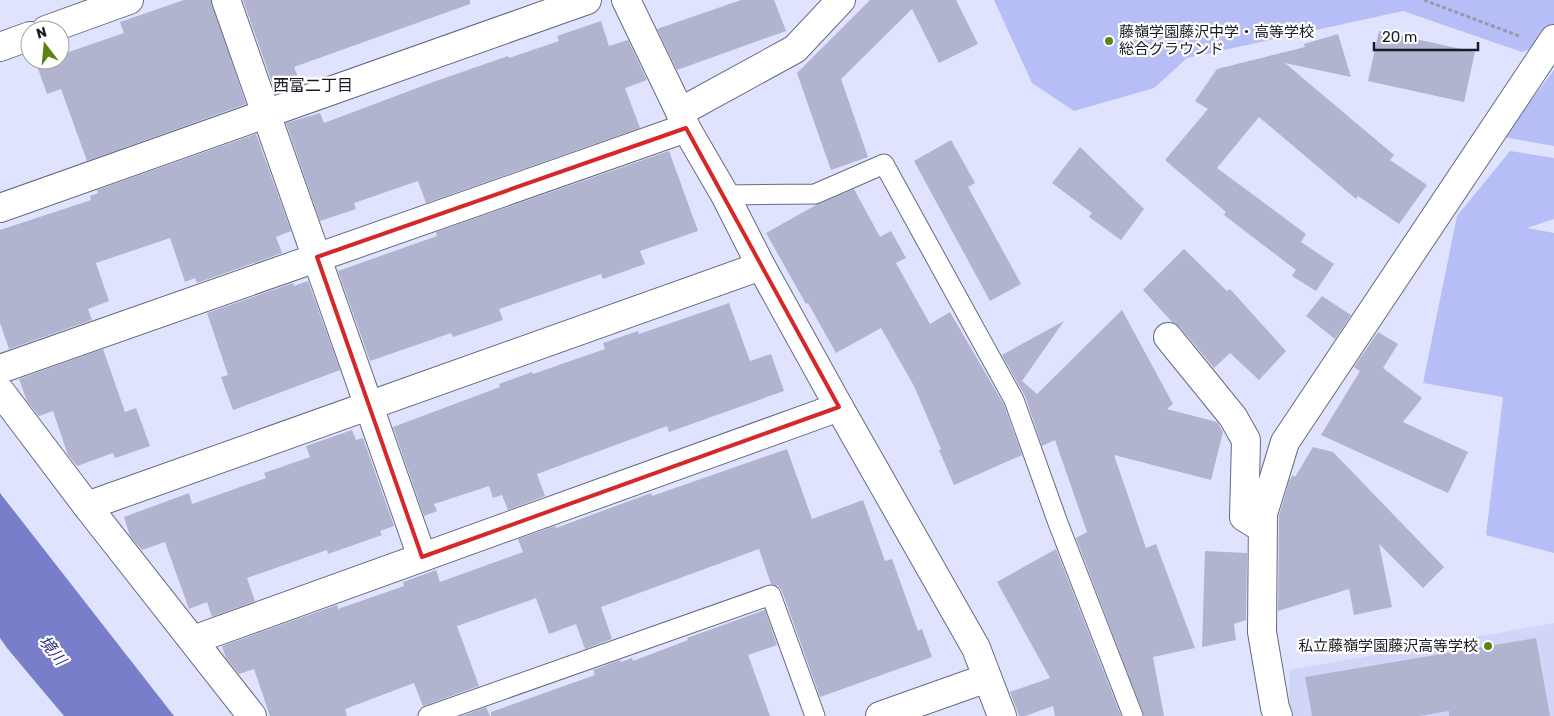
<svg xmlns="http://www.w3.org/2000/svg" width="1554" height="716" font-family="Rubik,'Noto Sans JP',sans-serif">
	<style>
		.built { fill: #d1d6f8 }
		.green { fill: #b7bdf7 }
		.water { fill: #787eca }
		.building { fill: #b0b4ce }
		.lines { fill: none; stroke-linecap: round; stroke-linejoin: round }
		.service-casing { stroke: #676a82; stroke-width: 21 }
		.minor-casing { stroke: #676a82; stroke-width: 30 }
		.path { stroke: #9699ad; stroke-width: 3; stroke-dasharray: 4 2.5; stroke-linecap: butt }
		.service { stroke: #fff; stroke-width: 19 }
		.minor { stroke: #fff; stroke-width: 28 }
		.marked { fill: none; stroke: #d62828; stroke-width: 4; stroke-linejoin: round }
		.poi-dot { fill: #5a8511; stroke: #fff; stroke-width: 2 }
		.labels { text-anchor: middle; stroke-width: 4.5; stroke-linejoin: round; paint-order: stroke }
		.poi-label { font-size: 15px; fill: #191a23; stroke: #fff; text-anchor: start }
		.neighbourhood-label { font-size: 16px; fill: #191a23; stroke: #fff }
		.water-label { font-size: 16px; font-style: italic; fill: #322c85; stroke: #fff }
	</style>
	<rect width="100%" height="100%" fill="#dfe3fe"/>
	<polygon class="built" points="1554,623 1554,716 1290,716 1289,670"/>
	<g class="green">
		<polygon points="994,0 1554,0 1554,33 1540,45 1522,52 1403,11 1187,58 1154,88 1074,111 1032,83"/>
		<polygon points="1554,70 1554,146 1503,137"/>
		<polygon points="1510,151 1554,158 1554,219 1527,228 1554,233 1554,553 1486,535 1503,397 1423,383 1457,216"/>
	</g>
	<polygon class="water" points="0,493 174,716 64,716 7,648 0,638"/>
	<g class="building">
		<polygon points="184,0 211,0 246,104 87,161 61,89 47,94 36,63 45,60 60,60 60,55 124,33 120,22"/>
		<polygon points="243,0 470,0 470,4 294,67 301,85 276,94"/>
		<polygon points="741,0 774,0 786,31 677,70 657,29"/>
		<polygon points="870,0 956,0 978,44 939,63 912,9 841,79 868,157 831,170 797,73"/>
		<polygon points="601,21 609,46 628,40 647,80 625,88 640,128 426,203 418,181 354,203 356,209 320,221 286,123 320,113 324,123 433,82 508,56 509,58 559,41 557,36"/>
		<polygon points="1379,31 1475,52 1464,102 1368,81"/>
		<polygon points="1338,34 1351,77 1285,63 1394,155 1390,160 1427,185 1399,224 1358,196 1356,199 1259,117 1217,168 1306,234 1301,242 1334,264 1316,291 1292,276 1296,270 1224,215 1226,212 1165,160 1208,109 1195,101 1217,69 1305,47 1304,44"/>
		<polygon points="256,134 291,231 276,237 282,253 197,283 195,278 185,282 170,238 96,263 109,301 88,309 92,320 9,349 0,323 0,230 91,200 90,196 98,193 97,190"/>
		<polygon points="951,140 975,183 968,187 1021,284 990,301 914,161"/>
		<polygon points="1080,147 1144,209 1121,240 1089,217 1092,213 1052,183"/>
		<polygon points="669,151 698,231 640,251 645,264 603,279 601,274 499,309 503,320 453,337 451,333 370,361 338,271 437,236 436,232"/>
		<polygon points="854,189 880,237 891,231 906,258 896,263 930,324 950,312 1004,405 1022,455 954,485 939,450 941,449 914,386 881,328 836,353 808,303 806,304 766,233 816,205"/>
		<polygon points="1184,249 1227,291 1230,289 1286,351 1259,380 1230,353 1214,368 1180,327 1172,322 1143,290"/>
		<polygon points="308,281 340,370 233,410 221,377 228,375 207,313 293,283 294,286"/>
		<polygon points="1322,296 1351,315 1335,339 1306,316"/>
		<polygon points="729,303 750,361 771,354 784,391 669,432 667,426 537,474 545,496 508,510 502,495 493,498 489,486 434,504 437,511 424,516 393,427 500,387 499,384 532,372 533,374 605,349 603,343 638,331 639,334"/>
		<polygon points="1122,310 1173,404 1167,409 1217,422 1223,432 1211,480 1114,455 1146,548 1156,544 1195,648 1153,657 1164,716 1144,716 1076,538 1087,532 1055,440 1042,446 1025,396 1002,355 1064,321 1022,381 1037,394"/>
		<polygon points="1378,332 1398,344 1383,368 1422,398 1403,422 1468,452 1448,493 1321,435 1360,371 1354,367"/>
		<polygon points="103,349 125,412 136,408 150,446 115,458 113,453 77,466 68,455 53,411 39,416 27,401 19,379"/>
		<polygon points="352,430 356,440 363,438 394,526 380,531 382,535 328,554 327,550 247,578 255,601 212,617 207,602 189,609 165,542 142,550 130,536 124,517 189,493 192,504 266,478 264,473 310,457 306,446"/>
		<polygon points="1313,447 1333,452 1444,567 1423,588 1379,544 1392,607 1354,615 1349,589 1278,611 1279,516 1289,481 1293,475 1295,477"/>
		<polygon points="787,449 812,519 863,500 885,561 892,559 918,631 922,629 932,657 820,697 782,591 778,586 771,584 759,549 601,607 612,639 585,649 576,624 549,634 536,598 457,626 479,686 423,706 414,683 345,709 347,716 270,716 254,669 239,674 226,658 222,646 337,605 338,609 404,586 403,582 436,570 440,582 523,552 518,539 555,526 556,528 651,493 652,496"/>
		<polygon points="1056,549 1121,716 1055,716 1053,706 1025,716 1019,716 1010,692 1050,678 997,582"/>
		<polygon points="1205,551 1247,553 1246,620 1234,624 1236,640 1202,647"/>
		<polygon points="765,610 777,645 748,655 770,716 491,716 491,712 595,675 593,670 620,660 621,662 632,658 633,661 688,640 687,638"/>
		<polygon points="1536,638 1550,716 1449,716 1449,711 1420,716 1312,716 1305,677"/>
		<polygon points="486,707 490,716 462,716"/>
	</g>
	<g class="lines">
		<defs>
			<g id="service">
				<polyline points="725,195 815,194 884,164 1014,400 1058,523 1133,716"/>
				<polyline points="428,716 771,595 815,716"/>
			</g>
			<g id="minor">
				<polyline points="226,0 422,557"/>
				<polyline points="626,0 680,112 686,128 725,195 761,266 839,407 976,648 1002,716"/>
				<polyline points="46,30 129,0"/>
				<polyline points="0,47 30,36"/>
				<polyline points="680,112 795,49 841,0"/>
				<polyline points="0,208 587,0"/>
				<polyline points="1168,337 1233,417 1246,440 1244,517 1262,528"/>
				<polyline points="0,369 686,128"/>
				<polyline points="0,391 87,506 252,716"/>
				<polyline points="87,506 761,266"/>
				<polyline points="193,640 839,407"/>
				<polyline points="880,716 987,678"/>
				<polyline points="1278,716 1275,708 1262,632 1263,514 1285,442 1554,39"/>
			</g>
		</defs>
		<use href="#service" class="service-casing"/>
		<use href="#minor" class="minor-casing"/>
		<polyline class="path" points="1424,0 1519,36"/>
		<use href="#service" class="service"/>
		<use href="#minor" class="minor"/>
	</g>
	<path class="marked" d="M686 128 839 407 422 557 317 257Z"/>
	<g class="poi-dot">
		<circle cx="1109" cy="41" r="5"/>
		<circle cx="1488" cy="646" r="5"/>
	</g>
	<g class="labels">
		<g class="poi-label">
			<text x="1119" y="37">藤嶺学園藤沢中学・高等学校<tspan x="1119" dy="17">総合グラウンド</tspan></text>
			<text x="1478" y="651" text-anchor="end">私立藤嶺学園藤沢高等学校</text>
		</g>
		<g class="neighbourhood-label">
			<text x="313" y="91">西富二丁目</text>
		</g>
		<g class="water-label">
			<text transform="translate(53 650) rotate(51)" y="6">境川</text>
		</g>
	</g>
	<g transform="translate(45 45) rotate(344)"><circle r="24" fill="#ffffff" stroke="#a3a3a7"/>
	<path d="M0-4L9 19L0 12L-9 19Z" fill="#5a8511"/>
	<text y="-8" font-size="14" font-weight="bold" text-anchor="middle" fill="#191a23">N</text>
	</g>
	<path d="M1374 42v8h104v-8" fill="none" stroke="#191a23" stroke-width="2.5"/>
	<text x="1382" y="42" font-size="15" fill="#191a23" stroke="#ffffff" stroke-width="4" paint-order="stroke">20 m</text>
</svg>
